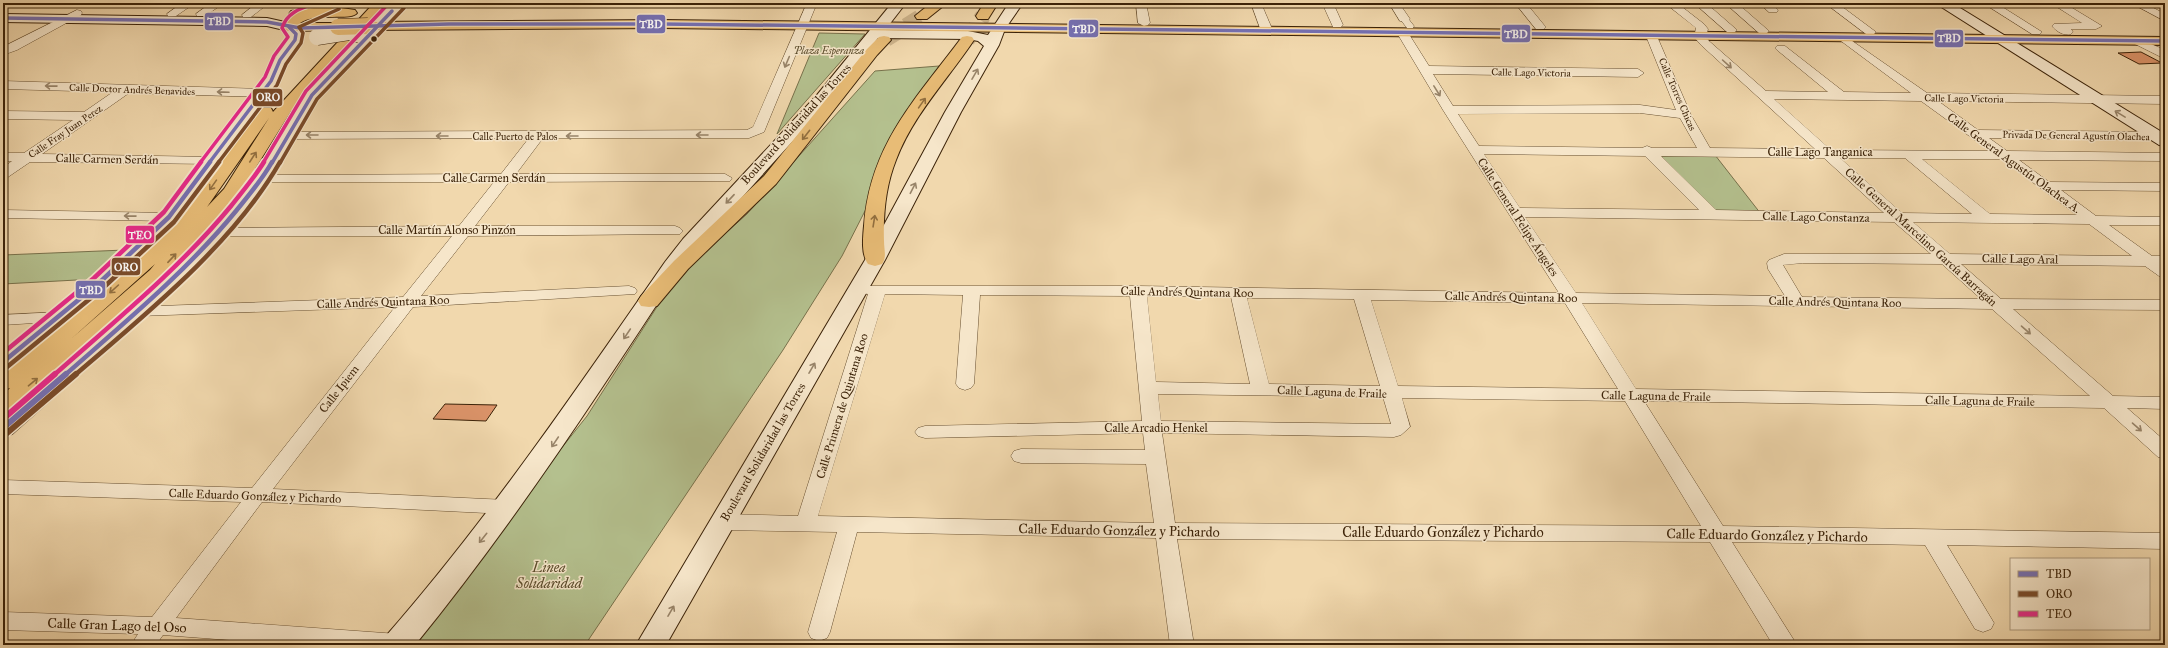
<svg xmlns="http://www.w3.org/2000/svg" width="2168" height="648" font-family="'IM FELL Great Primer',serif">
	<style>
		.green { fill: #b4c08e; stroke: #78714b }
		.building { fill: #db9369; stroke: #3b2208 }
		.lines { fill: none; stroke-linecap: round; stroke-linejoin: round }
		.trunk-tunnel { stroke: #cdb48c; stroke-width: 16; stroke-dasharray: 16 8; stroke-linecap: butt }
		.pedestrian-casing { stroke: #685031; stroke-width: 1 }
		.minor-casing { stroke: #685031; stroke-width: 1 }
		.secondary-casing { stroke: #3b2208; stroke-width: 2 }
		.primary-casing { stroke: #3b2208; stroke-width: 2 }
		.trunk-casing { stroke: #3b2208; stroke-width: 2 }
		.pedestrian { fill: #f6e6ca; fill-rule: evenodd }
		.minor { fill: #f6e6ca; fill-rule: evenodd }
		.secondary { fill: #f6e6ca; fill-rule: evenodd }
		.primary { fill: #e8bc76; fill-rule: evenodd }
		.trunk { fill: #e8bc76; fill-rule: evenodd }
		.secondary-bridge-casing { stroke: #3b2208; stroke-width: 17; stroke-linecap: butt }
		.primary-bridge-casing { stroke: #3b2208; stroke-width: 17; stroke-linecap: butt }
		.secondary-bridge { stroke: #f6e6ca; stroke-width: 16 }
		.primary-bridge { stroke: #e8bc76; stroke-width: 16 }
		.bus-1-far2-casing { stroke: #f6e6ca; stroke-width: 5.5 }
		.bus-1-far1-casing { stroke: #f6e6ca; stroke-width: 8 }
		.bus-1-casing { stroke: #f6e6ca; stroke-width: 9 }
		.bus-2-far2-casing { stroke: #f6e6ca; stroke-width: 5.5 }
		.bus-2-far1-casing { stroke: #f6e6ca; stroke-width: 8 }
		.bus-2-casing { stroke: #f6e6ca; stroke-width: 9 }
		.bus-3-far2-casing { stroke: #f6e6ca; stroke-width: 5.5 }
		.bus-3-far1-casing { stroke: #f6e6ca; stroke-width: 8 }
		.bus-3-casing { stroke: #f6e6ca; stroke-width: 9 }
		.bus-1-far2 { stroke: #7570b3; stroke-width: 3.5 }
		.bus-1-far1 { stroke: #7570b3; stroke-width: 4.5 }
		.bus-1 { stroke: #7570b3; stroke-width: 6 }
		.bus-2-far2 { stroke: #7a4b2a; stroke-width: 3.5 }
		.bus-2-far1 { stroke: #7a4b2a; stroke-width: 4.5 }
		.bus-2 { stroke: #7a4b2a; stroke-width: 6 }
		.bus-3-far2 { stroke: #e7298a; stroke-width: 3.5 }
		.bus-3-far1 { stroke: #e7298a; stroke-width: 4.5 }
		.bus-3 { stroke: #e7298a; stroke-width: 6 }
		.oneway { stroke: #988469 }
		.oneway2 { stroke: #926f3f }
		.bus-dot { fill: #3b2208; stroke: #f6e6ca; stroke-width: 1.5 }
		.labels { text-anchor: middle; stroke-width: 3; stroke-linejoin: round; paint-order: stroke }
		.far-park-label { font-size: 10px; font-style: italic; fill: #594a2a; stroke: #f6e6ca }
		.far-street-label { font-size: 10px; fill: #3b2208; stroke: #f6e6ca }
		.street-label { font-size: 12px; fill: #3b2208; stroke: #f6e6ca }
		.near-street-label { font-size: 14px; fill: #3b2208; stroke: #f6e6ca }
		.near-park-label { font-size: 14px; font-style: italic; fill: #594a2a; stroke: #f6e6ca }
		.line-badge { stroke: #f6e6ca; stroke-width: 1.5 }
		.badge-label { font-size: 11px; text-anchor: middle; font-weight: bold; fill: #fff }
	</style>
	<rect width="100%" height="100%" fill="#f1d8ad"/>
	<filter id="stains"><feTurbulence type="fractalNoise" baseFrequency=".005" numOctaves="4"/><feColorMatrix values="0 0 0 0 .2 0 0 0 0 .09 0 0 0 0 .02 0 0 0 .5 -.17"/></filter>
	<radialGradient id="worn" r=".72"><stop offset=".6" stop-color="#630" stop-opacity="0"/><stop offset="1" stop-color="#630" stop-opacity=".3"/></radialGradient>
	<g class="green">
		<polygon points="819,33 865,34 777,134"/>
		<polygon points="939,66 842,256 783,350 585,645 405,645 587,416 662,299 700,256 747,214 875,71"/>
		<polygon points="1715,155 1761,214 1717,213 1661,156"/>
		<polygon points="125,250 95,279 3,284 3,255"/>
	</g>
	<g class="building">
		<polygon points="2141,52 2162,63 2139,64 2118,53"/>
		<polygon points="445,404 497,405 486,421 433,419"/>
	</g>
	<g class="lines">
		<g class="trunk-tunnel">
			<polyline points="886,39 922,16"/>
			<polyline points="967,40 983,16"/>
		</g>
		<defs>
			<polygon id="pedestrian" points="1401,17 1407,17 1414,26 1413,28 1407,28 1400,19"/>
			<g id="minor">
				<polygon points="182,3 195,3 176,16 168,16 167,14"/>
				<polygon points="211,3 224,3 205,16 197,16 196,14"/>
				<polygon points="257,3 269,3 251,17 243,17 242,15"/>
				<polygon points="807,3 817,3 764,132 749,138 543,138 516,174 725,174 732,178 730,181 509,182 475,226 675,226 680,228 683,231 680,234 468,236 421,296 629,286 635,288 637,291 635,294 413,307 273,489 507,500 514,502 517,507 514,512 507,514 262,502 176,618 398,634 406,636 410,643 409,645 296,645 163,635 156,645 131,645 138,634 3,630 3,612 152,617 241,502 3,494 3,480 252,488 395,307 138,316 132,315 130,311 132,307 403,297 452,236 219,236 214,234 211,231 214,228 459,226 494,182 263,182 258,181 256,178 258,175 501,174 529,138 289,139 282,135 284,132 747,130 753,127"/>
				<polygon points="1136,3 1146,3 1150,23 1148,25 1144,26 1138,23"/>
				<polygon points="1251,3 1261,3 1273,31 1271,33 1263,33 1261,31"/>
				<polygon points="1324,3 1335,3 1334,5 1343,25 1341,27 1333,27 1323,5"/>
				<polygon points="1389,3 1399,3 1410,19 1408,21 1400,21"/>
				<polygon points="1515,3 1526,3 1544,25 1546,27 1544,29 1536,29"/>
				<path d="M1665 3H1677L1704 24 1708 29 1706 37 1709 41 1766 91 1828 92 1777 50 1775 48 1777 46H1785L1844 92 1911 93 1841 41 1839 39 1845 36 1927 93 2165 96V104L1938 101 1978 130 2156 132 2163 136 2156 140 1989 138 2007 151 2165 153V161L2019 160 2049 182 2165 183V191L2061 190 2096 216 2165 217V225H2109L2152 256H2165V278L2159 276 2145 266 1961 264 2001 299 2165 300V310L2013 309 2113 396 2165 397V409L2127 408 2165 441V459L2158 457 2104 408 1644 401 1723 526 2165 533V549L1947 545 1994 623 1991 629 1983 632 1975 629 1925 545 1732 542 1797 645H1773L1710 542 1177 539 1194 645H1170L1156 538 857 532 830 632 827 638 819 641 811 638 808 632 837 532 722 530 715 527 712 522 715 517 722 514 798 516 868 294 851 292 849 289 851 286H1138L1559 293 1443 110 1397 33 1399 31H1407L1429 66 1638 69 1644 73 1638 77 1433 74 1453 106 1640 105 1676 110 1646 36 1648 34H1656L1691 115 1710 148 1815 149 1701 45 1694 37 1696 28ZM1774 99 1921 101 1990 151 1831 150ZM1640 113 1680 118 1697 148H1652L1647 146 1642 148 1479 146 1458 114ZM1484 154 1645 156 1699 210 1520 208ZM1661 156 1824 158 1884 213 1716 210ZM1840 158H1905L1972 214 1902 213ZM1922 159H2001L2077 215 1990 214ZM1525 217 1894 222 1931 254H1784L1769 260 1767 263 1768 269 1785 296 1576 293ZM1913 222 2089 224 2132 256 1950 254ZM1803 263 1942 264 1981 299 1802 297 1783 265ZM885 294 963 295 956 384 959 388 965 390 971 388 974 384 980 295 1130 296 1142 421 925 426 918 428 915 432 918 436 925 438 1143 433 1145 450 1021 449 1014 451 1011 456 1014 461 1021 463 1146 464 1154 523 818 516ZM1147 296 1231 297 1250 384 1156 382ZM1247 298 1354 299 1380 386 1269 384ZM1371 300 1565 303 1618 389 1398 386ZM1582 303 1992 309 2090 396 1636 389ZM1158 394 1383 397 1391 424 1161 421ZM1402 398 1625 401 1701 526 1175 523 1162 433 1394 437 1401 435 1410 427Z"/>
				<polygon points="1694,3 1706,3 1737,30 1735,32 1727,32"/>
				<polygon points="1725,3 1737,3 1769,31 1767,33 1759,33"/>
				<polygon points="1759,3 1771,3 1778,10 1777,12 1769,12"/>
				<polygon points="1825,3 1837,3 1876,32 1874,34 1866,34"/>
				<polygon points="1983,3 1996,3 2042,32 2040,34 2032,34"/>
				<path d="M2051 3H2064L2102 26 2096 29H2071L2073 32 2071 34C2064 36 2057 32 2052 26L2054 24 2082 23Z"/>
				<polygon points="2131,3 2144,3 2165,14 2165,21"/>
				<polygon points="77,10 81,11 82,13 81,15 17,50 3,55 3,47"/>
				<polygon points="2137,38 2165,50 2165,59 2133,43 2131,41"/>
				<polygon points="3,81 262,89 268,93 262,97 129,93 42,154 212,157 217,158 219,161 217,164 30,162 8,177 3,178 3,168 12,161 3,161 3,153 24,153 73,120 3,119 3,111 84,112 113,92 3,89"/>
				<polygon points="3,210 169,213 174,214 176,217 174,220 169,221 3,218"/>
				<polygon points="59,312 65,313 67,317 65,321 3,325 3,315"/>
			</g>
			<g id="secondary">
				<path d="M323 3H343L341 6C330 10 297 26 289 14L291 11 310 8Z"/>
				<polygon points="391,3 406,3 318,98 272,178 220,243 145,316 12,434 3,436 3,415 130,307 206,234 257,174 306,92"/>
				<path d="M892 3H906L885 30 968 31 988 35 1009 3H1023L1005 29 999 45 961 112 885 260 666 645H636L865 260 945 112 984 46 978 41 968 39 878 38 829 101 697 247 680 269C596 398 512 526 415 645H382L386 636C489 518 576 390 665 262L683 239 817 95Z"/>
				<polygon points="1935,3 1952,3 2165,134 2165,146 2159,145"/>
				<polygon points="3,14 267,18 294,24 303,36 286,65 279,81 176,221 106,287 11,367 3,369 3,350 92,279 162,213 263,80 289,35 284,30 267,26 3,22"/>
			</g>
			<g id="primary">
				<path d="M335 7 355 10 357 13C352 21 315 12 300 23H338L343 24 345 27 343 30 289 31 284 30 282 27C293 8 314 7 335 7Z"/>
				<polygon points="663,20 2165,37 2165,45 663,28 368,30 363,29 361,26 363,23 368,22"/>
			</g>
			<g id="trunk">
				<path d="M374 3H389L291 111 238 196 164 278 121 320 12 412 3 415V395L10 388 3 390V371C62 324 123 278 174 222 206 187 232 147 259 108H271L273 112ZM269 118 224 189 207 207ZM155 264 150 270 71 339Z"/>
				<polygon points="931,3 947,3 927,19 917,19 915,16"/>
				<polygon points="984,3 998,3 988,19 978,19 976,16"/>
				<polygon points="884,36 889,37 891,40 877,55 776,184 688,269 657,306 649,307 641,306 638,301 641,296 674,261 764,176 867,49 879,37"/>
				<path d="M967 36 972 37 974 40C948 79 913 115 896 160 886 185 883 214 884 241 884 249 887 258 882 264L875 266 868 264C861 254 863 237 864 226 870 144 916 99 962 37Z"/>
			</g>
		</defs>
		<use href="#pedestrian" class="pedestrian-casing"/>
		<use href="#minor" class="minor-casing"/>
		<use href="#secondary" class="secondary-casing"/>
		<use href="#primary" class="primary-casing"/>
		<use href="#trunk" class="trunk-casing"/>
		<use href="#pedestrian" class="pedestrian"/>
		<use href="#minor" class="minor"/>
		<use href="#secondary" class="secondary"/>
		<use href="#primary" class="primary"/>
		<use href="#trunk" class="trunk"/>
		<defs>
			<polyline id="secondary-bridge" points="317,37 349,32 364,36"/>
			<polyline id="primary-bridge" points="338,27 368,26"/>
		</defs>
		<use href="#secondary-bridge" class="secondary-bridge-casing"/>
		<use href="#primary-bridge" class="primary-bridge-casing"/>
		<use href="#secondary-bridge" class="secondary-bridge"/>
		<use href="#primary-bridge" class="primary-bridge"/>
		<defs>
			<g id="bus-1-far2">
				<polyline points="3,18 267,22 300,28 449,24 663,24 2165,41"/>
				<polyline points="209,163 271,81 280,60 295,40 296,34 289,27"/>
				<polyline points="272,163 312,95 392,11"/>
			</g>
			<g id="bus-1-far1">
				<polyline points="3,362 99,283 169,217 210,162"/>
				<path d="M65 375C124 323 186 272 236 211 249 195 262 180 272 162"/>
			</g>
			<polyline id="bus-1" points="3,428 66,374"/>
			<g id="bus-2-far2">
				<polyline points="218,163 277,85 286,64 301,43 303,33 299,27 339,9"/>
				<polyline points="280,163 317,99 404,8"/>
			</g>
			<g id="bus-2-far1">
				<polyline points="7,367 103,288 174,222 219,162"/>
				<path d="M75 375C146 314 233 244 280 162"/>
			</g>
			<polyline id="bus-2" points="7,433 76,374"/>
			<g id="bus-3-far2">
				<path d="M200 163 265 77 274 56 288 37 282 28C287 12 302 8 316 3"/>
				<polyline points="263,163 306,91 389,3"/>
			</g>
			<g id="bus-3-far1">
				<polyline points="3,353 94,278 164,212 201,162"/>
				<path d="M54 375C115 321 179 269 231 206 242 192 254 178 264 162"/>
			</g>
			<polyline id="bus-3" points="3,419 55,374"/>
		</defs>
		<use href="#bus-1-far2" class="bus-1-far2-casing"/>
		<use href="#bus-1-far1" class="bus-1-far1-casing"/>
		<use href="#bus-1" class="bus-1-casing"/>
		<use href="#bus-2-far2" class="bus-2-far2-casing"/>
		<use href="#bus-2-far1" class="bus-2-far1-casing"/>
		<use href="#bus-2" class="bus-2-casing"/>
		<use href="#bus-3-far2" class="bus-3-far2-casing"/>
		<use href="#bus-3-far1" class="bus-3-far1-casing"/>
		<use href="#bus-3" class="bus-3-casing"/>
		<use href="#bus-1-far2" class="bus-1-far2"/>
		<use href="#bus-1-far1" class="bus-1-far1"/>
		<use href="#bus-1" class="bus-1"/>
		<use href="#bus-2-far2" class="bus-2-far2"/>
		<use href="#bus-2-far1" class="bus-2-far1"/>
		<use href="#bus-2" class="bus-2"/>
		<use href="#bus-3-far2" class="bus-3-far2"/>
		<use href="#bus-3-far1" class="bus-3-far1"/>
		<use href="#bus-3" class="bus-3"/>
	</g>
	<defs><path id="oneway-shaft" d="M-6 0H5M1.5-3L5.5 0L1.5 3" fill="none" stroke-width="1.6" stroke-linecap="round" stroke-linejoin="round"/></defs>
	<g class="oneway">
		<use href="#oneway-shaft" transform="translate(787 62) rotate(113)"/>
		<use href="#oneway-shaft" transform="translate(1727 64) rotate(42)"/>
		<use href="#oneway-shaft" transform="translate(975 74) rotate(-60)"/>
		<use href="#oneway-shaft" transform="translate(51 86) rotate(-179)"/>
		<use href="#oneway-shaft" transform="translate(1437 91) rotate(58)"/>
		<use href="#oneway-shaft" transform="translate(223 92) rotate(-178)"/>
		<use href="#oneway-shaft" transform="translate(2120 114) rotate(-149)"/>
		<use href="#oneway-shaft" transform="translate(312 135) rotate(-180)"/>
		<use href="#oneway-shaft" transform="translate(702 135) rotate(180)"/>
		<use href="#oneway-shaft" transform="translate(442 136) rotate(-180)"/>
		<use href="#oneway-shaft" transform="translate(572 136) rotate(180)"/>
		<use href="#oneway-shaft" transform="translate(913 188) rotate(-63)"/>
		<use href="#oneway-shaft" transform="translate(730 199) rotate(133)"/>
		<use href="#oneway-shaft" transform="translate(130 216) rotate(-179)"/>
		<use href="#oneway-shaft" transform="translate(2026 330) rotate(41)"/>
		<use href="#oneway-shaft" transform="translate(627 334) rotate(124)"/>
		<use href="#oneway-shaft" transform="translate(812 368) rotate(-60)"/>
		<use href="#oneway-shaft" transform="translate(2137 427) rotate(41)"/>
		<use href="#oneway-shaft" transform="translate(555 442) rotate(124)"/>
		<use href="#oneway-shaft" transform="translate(483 538) rotate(129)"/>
		<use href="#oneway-shaft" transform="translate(671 611) rotate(-60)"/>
	</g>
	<g class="oneway2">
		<use href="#oneway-shaft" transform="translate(922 103) rotate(-55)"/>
		<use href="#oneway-shaft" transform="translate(806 135) rotate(128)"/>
		<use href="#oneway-shaft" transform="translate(253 157) rotate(-57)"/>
		<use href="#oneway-shaft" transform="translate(213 185) rotate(125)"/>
		<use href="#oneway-shaft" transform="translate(874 221) rotate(-81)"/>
		<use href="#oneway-shaft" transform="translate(172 258) rotate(-47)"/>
		<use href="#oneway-shaft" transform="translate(114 289) rotate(138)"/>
		<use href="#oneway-shaft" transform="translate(33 382) rotate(-40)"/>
	</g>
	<circle class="bus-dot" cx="374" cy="39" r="3.5"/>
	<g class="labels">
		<g class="far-park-label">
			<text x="829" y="54">Plaza Esperanza</text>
		</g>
		<g class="far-street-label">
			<text transform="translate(1531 72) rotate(1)" y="4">Calle Lago Victoria</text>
			<text transform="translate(132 89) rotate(2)" y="4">Calle Doctor Andrés Benavides</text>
			<text transform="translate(1678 94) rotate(66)" y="4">Calle Torres Chicas</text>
			<text transform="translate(1964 98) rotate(1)" y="4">Calle Lago Victoria</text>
			<text transform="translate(65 131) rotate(-34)" y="4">Calle Fray Juan Perez</text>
			<text transform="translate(2076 135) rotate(1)" y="4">Privada De General Agustín Olachea</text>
			<text x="515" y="140">Calle Puerto de Palos</text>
		</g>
		<g class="street-label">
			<text transform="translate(796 124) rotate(-48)" y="4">Boulevard Solidaridad las Torres</text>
			<text x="1820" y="156">Calle Lago Tanganica</text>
			<text transform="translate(107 159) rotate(1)" y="4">Calle Carmen Serdán</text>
			<text transform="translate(2014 163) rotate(36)" y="4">Calle General Agustín Olachea A.</text>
			<text x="494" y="182">Calle Carmen Serdán</text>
			<text transform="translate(1518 217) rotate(57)" y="4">Calle General Felipe Ángeles</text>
			<text transform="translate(1816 217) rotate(1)" y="4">Calle Lago Constanza</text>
			<text x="447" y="234">Calle Martín Alonso Pinzón</text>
			<text transform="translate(1921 237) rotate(42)" y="4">Calle General Marcelino García Barragán</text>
			<text transform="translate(2020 259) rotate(1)" y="4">Calle Lago Aral</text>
			<text transform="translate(1187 292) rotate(1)" y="4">Calle Andrés Quintana Roo</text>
			<text transform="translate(1511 297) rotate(1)" y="4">Calle Andrés Quintana Roo</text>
			<text transform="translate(383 302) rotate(-2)" y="4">Calle Andrés Quintana Roo</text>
			<text transform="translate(1835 302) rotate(1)" y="4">Calle Andrés Quintana Roo</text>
			<text transform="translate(339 389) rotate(-52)" y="4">Calle Ipiem</text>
			<text transform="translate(1332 392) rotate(2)" y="4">Calle Laguna de Fraile</text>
			<text transform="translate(1656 396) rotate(1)" y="4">Calle Laguna de Fraile</text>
			<text transform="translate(1980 401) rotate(1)" y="4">Calle Laguna de Fraile</text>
			<text transform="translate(842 406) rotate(-73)" y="4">Calle Primera de Quintana Roo</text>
			<text x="1156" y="432">Calle Arcadio Henkel</text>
			<text transform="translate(763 452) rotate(-60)" y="4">Boulevard Solidaridad las Torres</text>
			<text transform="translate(255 496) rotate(2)" y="4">Calle Eduardo González y Pichardo</text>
		</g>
		<g class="near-street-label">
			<text transform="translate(1119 530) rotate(1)" y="5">Calle Eduardo González y Pichardo</text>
			<text x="1443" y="537">Calle Eduardo González y Pichardo</text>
			<text transform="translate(1767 535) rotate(1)" y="5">Calle Eduardo González y Pichardo</text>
			<text transform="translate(117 625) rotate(2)" y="5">Calle Gran Lago del Oso</text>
		</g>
		<g class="near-park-label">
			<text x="549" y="572">Linea<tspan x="549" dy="16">Solidaridad</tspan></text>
		</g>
	</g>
	<g class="line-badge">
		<rect x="204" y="12" width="30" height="19" rx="4" fill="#7570b3"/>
		<rect x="636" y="14" width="30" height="20" rx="4" fill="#7570b3"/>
		<rect x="1068" y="19" width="31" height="19" rx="4" fill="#7570b3"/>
		<rect x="1501" y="24" width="30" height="19" rx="4" fill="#7570b3"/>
		<rect x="1934" y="29" width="30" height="19" rx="4" fill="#7570b3"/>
		<rect x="252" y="88" width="31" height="19" rx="4" fill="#7a4b2a"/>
		<rect x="125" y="225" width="30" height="19" rx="4" fill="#e7298a"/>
		<rect x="111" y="257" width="30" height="19" rx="4" fill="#7a4b2a"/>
		<rect x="75" y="280" width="31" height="19" rx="4" fill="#7570b3"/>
	</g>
	<g class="badge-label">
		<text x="219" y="25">TBD</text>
		<text x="651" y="28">TBD</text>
		<text x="1084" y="33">TBD</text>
		<text x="1516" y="38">TBD</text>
		<text x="1949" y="42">TBD</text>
		<text x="268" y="101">ORO</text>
		<text x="140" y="239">TEO</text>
		<text x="126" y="271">ORO</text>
		<text x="91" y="294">TBD</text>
	</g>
	<rect width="2168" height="648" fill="none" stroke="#f1d8ad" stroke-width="16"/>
	<rect x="4" y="4" width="2160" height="640" fill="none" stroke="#3b2208" stroke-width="2"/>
	<rect x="8" y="8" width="2152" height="632" fill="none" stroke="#3b2208"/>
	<rect x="2010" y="558" width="140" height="72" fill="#f6e6ca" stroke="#ab987c"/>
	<rect x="2018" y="571" width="20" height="6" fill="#7570b3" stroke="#ab987c"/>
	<text x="2046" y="578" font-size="12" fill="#3b2208">TBD</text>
	<rect x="2018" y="591" width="20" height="6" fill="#7a4b2a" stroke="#ab987c"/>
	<text x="2046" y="598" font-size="12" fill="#3b2208">ORO</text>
	<rect x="2018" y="611" width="20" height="6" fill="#e7298a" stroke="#ab987c"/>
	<text x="2046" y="618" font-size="12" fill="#3b2208">TEO</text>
	<rect width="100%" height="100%" filter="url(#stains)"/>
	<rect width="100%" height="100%" fill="url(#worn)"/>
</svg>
